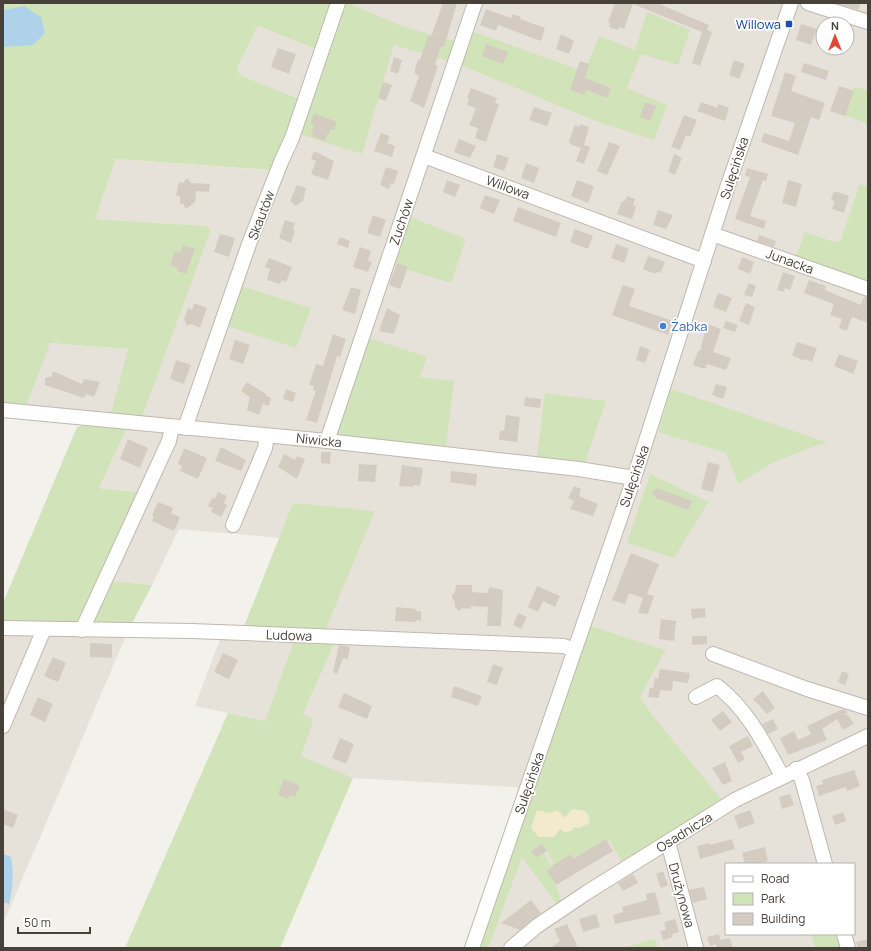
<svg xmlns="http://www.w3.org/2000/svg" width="871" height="951" font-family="Manrope,sans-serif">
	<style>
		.residential { fill: #e7e2d9; fill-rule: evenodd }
		.green { fill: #d1e3b8; fill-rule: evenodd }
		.sand { fill: #f3e9cb }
		.water { fill: #aed2e9 }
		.building { fill: #d4ccc1 }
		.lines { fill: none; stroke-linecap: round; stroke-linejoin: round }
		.minor-casing { stroke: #beb8ae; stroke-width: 16 }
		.minor { stroke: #fff; stroke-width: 14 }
		.transit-dot { fill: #1a4fb4; stroke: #fff; stroke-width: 1.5 }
		.shop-dot { fill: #3f7fe0; stroke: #fff; stroke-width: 1.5 }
		.labels { text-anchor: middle; stroke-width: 3.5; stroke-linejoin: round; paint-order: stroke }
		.transit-label { font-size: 13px; fill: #164399; stroke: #fff; text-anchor: end }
		.street-label { font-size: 13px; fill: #474139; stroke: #fff }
		.shop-label { font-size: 13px; fill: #366cbe; stroke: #fff; text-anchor: start }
	</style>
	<rect width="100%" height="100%" fill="#f3f1eb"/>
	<g class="residential">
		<path d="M348 3H868V90L854 86 844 115 868 124V186L859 184 841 240 836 242 805 232 868 289V948H846L842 934H854V864H726V934H811L815 948H658L655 938 622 948H481L536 795 516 787 353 778 322 779 300 827 294 727 195 706 222 634H241L280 538 179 529 152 585 109 581 153 494 99 488 126 430 142 417 208 226 95 219 116 159 281 171ZM823 24H847V48H823Z"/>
		<polygon points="258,26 326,53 307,102 240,75 237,69"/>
		<polygon points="49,343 128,349 111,415 27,406"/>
		<polygon points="128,631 3,924 3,632"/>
	</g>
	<g class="green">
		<path d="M3 3H348L402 26 460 43 469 30 585 72 599 36 635 50 647 12 690 30 678 65 641 54 627 88 667 105 654 140 593 120 461 65 394 45 362 154 295 133 282 171 116 159 95 219 208 226 210 232 142 417 126 430 99 488 153 494 109 581 152 585 128 631 3 632V603L77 427 109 420 128 349 50 343 24 413 3 411ZM258 26 326 53 307 102 240 75 237 69Z"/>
		<polygon points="854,86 868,90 868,124 844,115"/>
		<polygon points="859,184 868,186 868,289 795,259 805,232 836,242 841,240"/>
		<polygon points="408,216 466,239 451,283 387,263"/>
		<polygon points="235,284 311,308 296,348 224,325"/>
		<polygon points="366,337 427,357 420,377 454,381 446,448 333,437"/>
		<polygon points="671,389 826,442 776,461 738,484 726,453 658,432"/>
		<polygon points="545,393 606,401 585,463 537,457"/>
		<polygon points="650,474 706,501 711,498 674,558 627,543"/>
		<polygon points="293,503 375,511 324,633 336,639 303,714 312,719 312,724 301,756 353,778 280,948 125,948 228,713 265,721 296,636 241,634"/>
		<polygon points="591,626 665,650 640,697 653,716 722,800 622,867 620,858 609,841 607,842 606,839 573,859 571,854 554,864 542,844 531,851 536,858 544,853 552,868 547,871 556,885 562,904 558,906 522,857 488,948 479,948"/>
		<polygon points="811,934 842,934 846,948 815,948"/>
		<polygon points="655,938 658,948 622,948"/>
	</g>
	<polygon class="sand" points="572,809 585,811 588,815 590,823 579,828 574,827 571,831 565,832 560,829 554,837 538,837 531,827 537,810 549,813 558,810 565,818"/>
	<g class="water">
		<polygon points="24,6 41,17 45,33 33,45 3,47 3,10"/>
		<path d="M3 854 11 857C14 875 13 887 9 904L3 902Z"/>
	</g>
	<g class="building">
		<polygon points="443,3 457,3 444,47 441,46 435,65 438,66 424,108 410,101 419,76 415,74 415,69 418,59 420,60 428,36 431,37"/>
		<polygon points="615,3 657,3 709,25 707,30 712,32 700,66 692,63 702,32 633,4 624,29 619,27 618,30 609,27 610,23 608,22"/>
		<polygon points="836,3 861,3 858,10"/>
		<polygon points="486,9 511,18 513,14 521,17 520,19 545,28 541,41 498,25 496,31 480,25"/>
		<polygon points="801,24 817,29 811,45 796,40"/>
		<polygon points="561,34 574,41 569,54 556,49"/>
		<polygon points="486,44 508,52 503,64 482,56"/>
		<polygon points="278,48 296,54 289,74 271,67"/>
		<polygon points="394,57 402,60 398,74 390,71"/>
		<polygon points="734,60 745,64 739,79 729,75"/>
		<polygon points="580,61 589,64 585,78 611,88 607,98 586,90 584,95 570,90"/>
		<polygon points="804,63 829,71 826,80 801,72"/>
		<polygon points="785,72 796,76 791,91 825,103 819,120 811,117 798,155 761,142 764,133 789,141 795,123 771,116"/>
		<polygon points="383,82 392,85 386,101 378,98"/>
		<polygon points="839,86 854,91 845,116 830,111"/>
		<polygon points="471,88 497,98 495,103 499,104 486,142 475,138 478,128 469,125 476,108 467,105 469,99 467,98"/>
		<polygon points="645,102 656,106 650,121 640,117"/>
		<polygon points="701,102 717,108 719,104 729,108 725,121 697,111"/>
		<polygon points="534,107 552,113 547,126 529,120"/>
		<polygon points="314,113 337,122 334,130 331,129 329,134 327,134 325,141 311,136 314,125 311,122"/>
		<polygon points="684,115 697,120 690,137 686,135 680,150 671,147"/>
		<polygon points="580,124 589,127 584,145 590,147 584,164 576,161 581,148 570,144 569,141 575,125 579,127"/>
		<polygon points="381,133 390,136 387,143 395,146 392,157 374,151"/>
		<polygon points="459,139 476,146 470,158 454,152"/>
		<polygon points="609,142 620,146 607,175 597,171"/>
		<polygon points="314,151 334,161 328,180 311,174 316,161 311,159"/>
		<polygon points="497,154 509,158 504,171 493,167"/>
		<polygon points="674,154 682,158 675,175 668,172"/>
		<polygon points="526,163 539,168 534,183 521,178"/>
		<polygon points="386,167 398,171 394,184 391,183 389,189 380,185"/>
		<polygon points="747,168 768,174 766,181 763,180 750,216 766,221 764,229 735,219 750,177 745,176"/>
		<polygon points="187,178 191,183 210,184 209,192 196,191 195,202 186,209 183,204 180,204 180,196 176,196 179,182 183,183"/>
		<polygon points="447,180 460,185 455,197 443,192"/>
		<polygon points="577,180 594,186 588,203 571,196"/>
		<polygon points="788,180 802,184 796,207 782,203"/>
		<polygon points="297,185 306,188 303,201 295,206 293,203 290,201"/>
		<polygon points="834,191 849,196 844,213 832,209 835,201 831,200"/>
		<polygon points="485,195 500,200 494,214 480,208"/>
		<polygon points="627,196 635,199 633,205 636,207 632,219 617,214 622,201 624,202"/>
		<polygon points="518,207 561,223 556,237 513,221"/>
		<polygon points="658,210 673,215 666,229 653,225"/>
		<polygon points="373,215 386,220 380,237 367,233"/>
		<polygon points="285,220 295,223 293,229 295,230 291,243 279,238"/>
		<polygon points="575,229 593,236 588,249 570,242"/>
		<polygon points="220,234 235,238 229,257 214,252"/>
		<polygon points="759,235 776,241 774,247 757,241"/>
		<polygon points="340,237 350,241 348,248 337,244"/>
		<polygon points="616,244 629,249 624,263 611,258"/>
		<polygon points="183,245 195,249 186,274 177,271 178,268 170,265 175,251 180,253"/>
		<polygon points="360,247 371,251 368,261 372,262 368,272 353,267"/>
		<polygon points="648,256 665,262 660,273 656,272 655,274 643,269"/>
		<polygon points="742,257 754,262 750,274 738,269"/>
		<polygon points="269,258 292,267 286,282 282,280 280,284 267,280 270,269 265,267"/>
		<polygon points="397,263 408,267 400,289 389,285"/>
		<polygon points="783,272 795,276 790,290 785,288 784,292 777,290"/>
		<polygon points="809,280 826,286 825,290 861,305 864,297 868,297 868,323 852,317 847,331 839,328 842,319 830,315 834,304 804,293"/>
		<polygon points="749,283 756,286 752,297 744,295"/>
		<polygon points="623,285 635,289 629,306 673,321 668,335 612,315"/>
		<polygon points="351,287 361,290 355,314 342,310"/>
		<polygon points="718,293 732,298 726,312 713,307"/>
		<polygon points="194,303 207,308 200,328 191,324 187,326 184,319 188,308 192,310"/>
		<polygon points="746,303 755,307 749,325 739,321"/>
		<polygon points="387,308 400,315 394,334 379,331"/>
		<polygon points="726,321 738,325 735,332 723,328"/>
		<polygon points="707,324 721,329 713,352 731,358 726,370 707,364 705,369 693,365 698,351 700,351"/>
		<polygon points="333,334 346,339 340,357 337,356 317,423 306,420 316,391 313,390 314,386 309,385 316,364 323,366"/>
		<polygon points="235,340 250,345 243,364 229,359"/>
		<polygon points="797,342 817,348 812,362 805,359 804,361 792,355"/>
		<polygon points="640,346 650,350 645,363 636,360"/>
		<polygon points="839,354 858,361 853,374 834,366"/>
		<polygon points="176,360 191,365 184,384 170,379"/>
		<polygon points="53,371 82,384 84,379 100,382 94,397 86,394 84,398 45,385 45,378 52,376"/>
		<polygon points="247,382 266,394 266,396 271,398 269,406 263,404 259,415 247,410 250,397 241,391"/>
		<polygon points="716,384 727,387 723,399 712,395"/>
		<polygon points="286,389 296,393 293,402 283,399"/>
		<polygon points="525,397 541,399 540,408 524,406"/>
		<polygon points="506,415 520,417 517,442 499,440 500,430 504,431"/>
		<polygon points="128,439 148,448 140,468 120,459"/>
		<polygon points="221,447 246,460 241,471 215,461"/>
		<polygon points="184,448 207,458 198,479 180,471 182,466 178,464"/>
		<polygon points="321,452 331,452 330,464 321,463"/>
		<polygon points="284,454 295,460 297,456 305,459 297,479 278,467"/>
		<polygon points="708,462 720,465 713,492 701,489"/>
		<polygon points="359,464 377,465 375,482 358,481"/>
		<polygon points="402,465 423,468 420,486 413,485 413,487 399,486"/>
		<polygon points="451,471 477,474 476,486 450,482"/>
		<polygon points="574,486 581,489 579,496 598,504 593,516 570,509 574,501 568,498"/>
		<polygon points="656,488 692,501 688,510 656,498 651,492 655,491"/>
		<polygon points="218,492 227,496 224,503 227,505 221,517 211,512 213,508 208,506 212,498 215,499"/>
		<polygon points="158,502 173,508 171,513 180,517 174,531 152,521 154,516 152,515"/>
		<polygon points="631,553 659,564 647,594 654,596 648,614 638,613 643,598 629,593 625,604 612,600"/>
		<polygon points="456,585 472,585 472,592 488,593 489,587 503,590 501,626 487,626 488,607 471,606 471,609 462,608 459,611 455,607 455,602 452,598 452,595 455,592"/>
		<polygon points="537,586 560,596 555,607 543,601 538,612 528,607"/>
		<polygon points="396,607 416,609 416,611 421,611 421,621 416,620 416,622 395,621"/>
		<polygon points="705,608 706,617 692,619 691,609"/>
		<polygon points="518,613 527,617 521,629 513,625"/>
		<polygon points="661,619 676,621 674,641 659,639"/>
		<polygon points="692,636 707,636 707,644 692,645"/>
		<polygon points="90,643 112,644 112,658 90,657"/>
		<polygon points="339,645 350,647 348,659 343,658 337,674 333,672"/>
		<polygon points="223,653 238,660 229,679 214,672"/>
		<polygon points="53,657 66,663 58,682 44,676"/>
		<polygon points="493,664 503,668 497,685 487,682"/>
		<polygon points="660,669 690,673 688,683 673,681 672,691 660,690 659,698 648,697 650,688 653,688 655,678 658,679"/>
		<polygon points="842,671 849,674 845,685 838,682"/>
		<polygon points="454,686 482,696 478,706 451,697"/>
		<polygon points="763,691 775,708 767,714 753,699"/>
		<polygon points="344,693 372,706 367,719 338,707"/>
		<polygon points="38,697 53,704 45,722 30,715"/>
		<polygon points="843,709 848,712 843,715 847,714 854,724 843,730 837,719 822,729 827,740 788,755 780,738 794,731 798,740 811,734 807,726"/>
		<polygon points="723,711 732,722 720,731 711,720"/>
		<polygon points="773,719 778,729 768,734 762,724"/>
		<polygon points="748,736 753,746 741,752 745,759 738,763 729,746"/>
		<polygon points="340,738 354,744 346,764 332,758"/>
		<polygon points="725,762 732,781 723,785 712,768"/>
		<polygon points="854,770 860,786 847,791 846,787 819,796 816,786 823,784 822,780"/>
		<polygon points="284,779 300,786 295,797 290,795 288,799 278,795"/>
		<polygon points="790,794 794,805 782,809 779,797"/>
		<polygon points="3,809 18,815 13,828 3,824"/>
		<polygon points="750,810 755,823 739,829 734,816"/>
		<polygon points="843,812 846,821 835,825 832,816"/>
		<polygon points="606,839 613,851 556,885 547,871 552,868 551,866 571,854 573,859"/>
		<polygon points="732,839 735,849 700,859 697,846 709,843 710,845"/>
		<polygon points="542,844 547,851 536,858 531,851"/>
		<polygon points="765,847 768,861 756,864 745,864 742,853"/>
		<polygon points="663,871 668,885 661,888 656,874"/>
		<polygon points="633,874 638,883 623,891 618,883"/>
		<polygon points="704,887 707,899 693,903 689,890"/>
		<polygon points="655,892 661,914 615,924 613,915 623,912 622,907 647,900 646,894"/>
		<polygon points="531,900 541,913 520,930 501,923"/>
		<polygon points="596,914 600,927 583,932 579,919"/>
		<polygon points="675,919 679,932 672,934 673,937 663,940 660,931 666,930 664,922"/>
		<polygon points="567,924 578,948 550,948 560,941 554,929"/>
		<polygon points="719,934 720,940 730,938 733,948 717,948 716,944 710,946 707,937"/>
		<polygon points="868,939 868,948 858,948 856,942"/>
	</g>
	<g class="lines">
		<defs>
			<g id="minor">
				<polyline points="808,3 868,22"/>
				<polyline points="424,156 704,261"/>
				<polyline points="712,234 868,289"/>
				<polyline points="3,410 327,441 579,469 634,478"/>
				<polyline points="185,428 249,244 281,162 292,138 338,3"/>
				<polyline points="327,441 475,3"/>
				<polyline points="233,525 265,448 267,436"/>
				<polyline points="3,628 192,631 564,646 574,650"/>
				<polyline points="82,630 169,441 172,427"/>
				<polyline points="713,654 807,689 868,708"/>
				<path d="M696 697 717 686C748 710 764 743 782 776"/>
				<polyline points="3,726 44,629"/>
				<polyline points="796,769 802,780 825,864"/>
				<polyline points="668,842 696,948"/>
				<polyline points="844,934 848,948"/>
				<polyline points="472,948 634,478 727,188 791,3"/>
				<polyline points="511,948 537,926 586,893 735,800 868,736"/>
			</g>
		</defs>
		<use href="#minor" class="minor-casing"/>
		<use href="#minor" class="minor"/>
	</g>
	<rect class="transit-dot" x="785" y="20" width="8" height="8" rx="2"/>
	<circle class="shop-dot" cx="663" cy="326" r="4"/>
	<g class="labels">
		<g class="transit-label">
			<text x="781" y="29">Willowa</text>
		</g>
		<g class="street-label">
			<text transform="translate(734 168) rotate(-72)" y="5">Sulęcińska</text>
			<text transform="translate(508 187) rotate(20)" y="5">Willowa</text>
			<text transform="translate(261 215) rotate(-69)" y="5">Skautów</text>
			<text transform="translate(401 222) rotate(-71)" y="5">Zuchów</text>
			<text transform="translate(790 261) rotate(20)" y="5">Junacka</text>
			<text transform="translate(319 440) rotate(6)" y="5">Niwicka</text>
			<text transform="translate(634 476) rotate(-71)" y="5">Sulęcińska</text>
			<text transform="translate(289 635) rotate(2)" y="5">Ludowa</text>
			<text transform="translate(529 783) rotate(-71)" y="5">Sulęcińska</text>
			<text transform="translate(684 832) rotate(-32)" y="5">Osadnicza</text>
			<text transform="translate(682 895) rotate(75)" y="5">Drużynowa</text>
		</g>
		<g class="shop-label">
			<text x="671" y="331">Żabka</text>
		</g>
	</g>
	<rect width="871" height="951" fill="none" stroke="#474139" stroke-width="8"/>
	<rect x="725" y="863" width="130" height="72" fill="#ffffff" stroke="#b5b3b0"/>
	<rect x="733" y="876" width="20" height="6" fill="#ffffff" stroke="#b5b3b0"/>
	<text x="761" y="883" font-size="12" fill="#474139">Road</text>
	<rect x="733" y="893" width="20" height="12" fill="#d1e3b8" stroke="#b5b3b0"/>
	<text x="761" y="903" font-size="12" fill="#474139">Park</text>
	<rect x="733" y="913" width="20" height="12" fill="#d4ccc1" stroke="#b5b3b0"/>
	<text x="761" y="923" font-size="12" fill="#474139">Building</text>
	<g transform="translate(835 36)"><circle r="19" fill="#ffffff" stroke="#b5b3b0"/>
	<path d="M0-3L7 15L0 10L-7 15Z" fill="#e24833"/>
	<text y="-6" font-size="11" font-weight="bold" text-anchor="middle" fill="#474139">N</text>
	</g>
	<path d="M18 927v6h72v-6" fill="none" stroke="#474139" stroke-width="2"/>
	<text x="24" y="927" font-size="12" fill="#474139" stroke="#ffffff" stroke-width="3" paint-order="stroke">50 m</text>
</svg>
